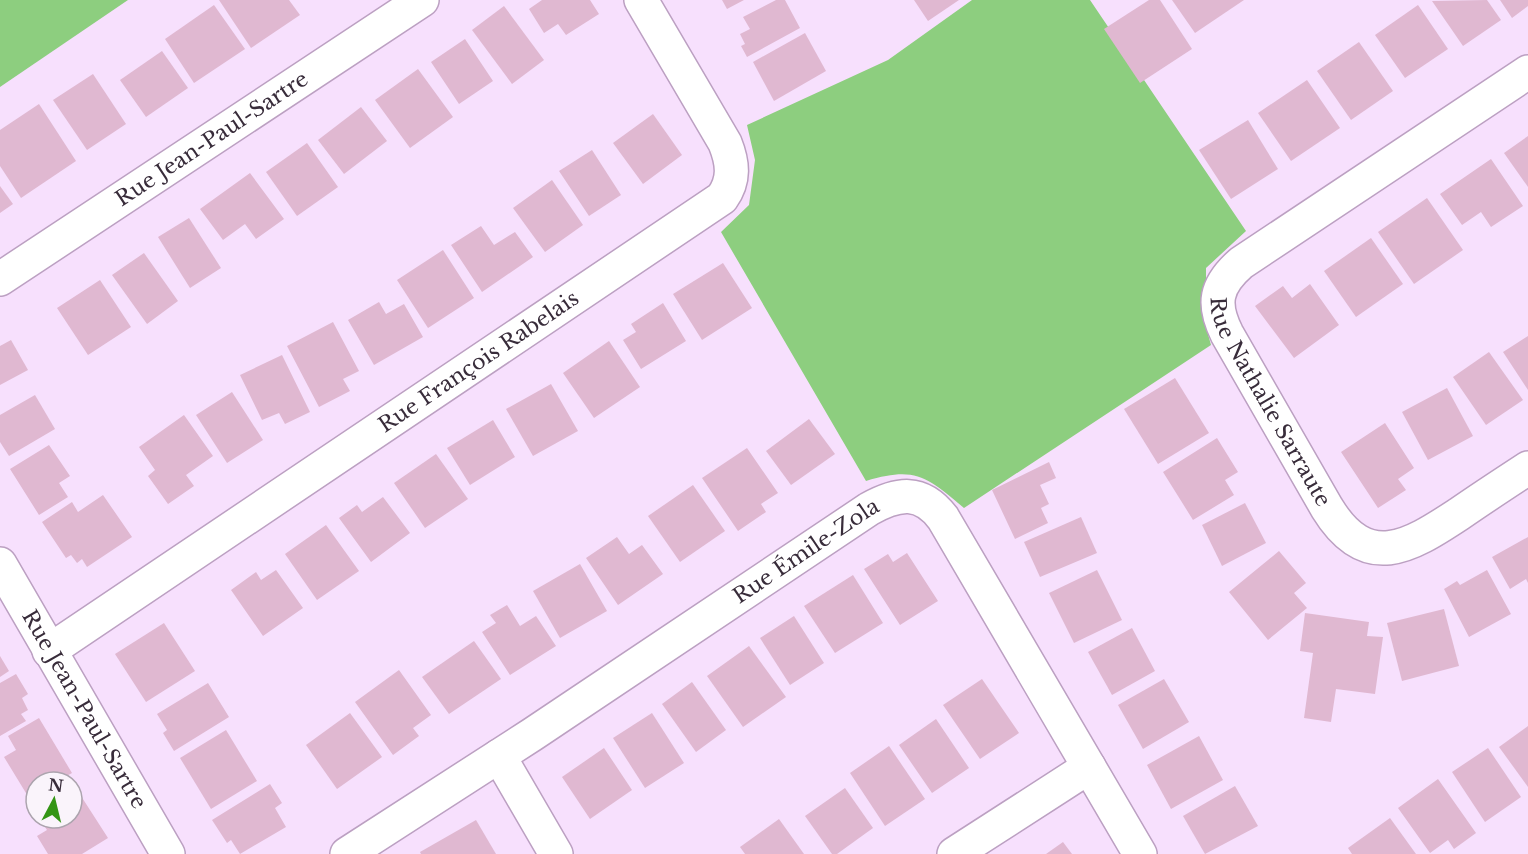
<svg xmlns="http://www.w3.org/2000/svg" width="1528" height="854" font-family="'Libre Baskerville',serif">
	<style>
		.green { fill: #8dce7f }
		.building { fill: #e0b8d1 }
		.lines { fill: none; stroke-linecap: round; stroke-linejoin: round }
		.minor-casing { stroke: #bca0c2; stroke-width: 36 }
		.minor { stroke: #fff; stroke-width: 33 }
		.labels { text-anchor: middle; stroke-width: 4.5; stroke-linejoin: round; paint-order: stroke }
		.street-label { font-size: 21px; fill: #382c3a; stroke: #faf4fb }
	</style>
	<rect width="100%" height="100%" fill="#f7e0fd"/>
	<g class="green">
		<polygon points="0,0 128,0 0,87"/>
		<path d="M972 0H1090L1246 231 1206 268V327L1211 345 964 508C927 477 916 466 866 481L721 232 749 205 755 160 747 125 888 60Z"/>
	</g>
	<g class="building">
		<polygon points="219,0 289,0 300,15 251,48"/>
		<polygon points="542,0 590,0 599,14 566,35 558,24 544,33 529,9"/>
		<polygon points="722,0 744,0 727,9"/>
		<polygon points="776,0 785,0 800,28 747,57 741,46 745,44 740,34 750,29 743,17"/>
		<polygon points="914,0 959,0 928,21"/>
		<polygon points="1149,0 1160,0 1192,49 1140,83 1104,29"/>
		<polygon points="1172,0 1244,0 1195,33"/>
		<polygon points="1487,0 1501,20 1463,46 1432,1"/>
		<polygon points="1500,0 1528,0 1528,6 1512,18"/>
		<polygon points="214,5 245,49 194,83 165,39"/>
		<polygon points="1418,5 1448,49 1405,78 1375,35"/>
		<polygon points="504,6 544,60 512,84 472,30"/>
		<polygon points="805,33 826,71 774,101 753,62"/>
		<polygon points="465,39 493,81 459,104 431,62"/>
		<polygon points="1359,42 1393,91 1351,120 1317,71"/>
		<polygon points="162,51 188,88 146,117 120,80"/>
		<polygon points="418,69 453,117 410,148 375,100"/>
		<polygon points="93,74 126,124 87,150 53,100"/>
		<polygon points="1307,80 1340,128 1291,161 1258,113"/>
		<polygon points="39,104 76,161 21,198 0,166 0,130"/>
		<polygon points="361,107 387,141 344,174 318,140"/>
		<polygon points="653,114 682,155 643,184 613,143"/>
		<polygon points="1248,120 1278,169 1231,199 1199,150"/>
		<polygon points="1528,136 1528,187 1504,153"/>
		<polygon points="307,143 338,187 297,216 266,172"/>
		<polygon points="592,150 621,195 589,216 559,171"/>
		<polygon points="1491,159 1523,206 1491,227 1481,212 1462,225 1440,194"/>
		<polygon points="250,173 284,219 256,239 245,224 223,240 200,209"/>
		<polygon points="552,180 583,225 545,252 513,208"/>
		<polygon points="0,186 13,204 0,213"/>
		<polygon points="1427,198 1463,250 1414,284 1378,232"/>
		<polygon points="189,218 221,268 190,288 158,237"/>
		<polygon points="481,226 494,245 515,232 533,257 482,292 451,245"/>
		<polygon points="1371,238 1403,284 1356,317 1324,271"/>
		<polygon points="443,250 474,298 428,328 397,280"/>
		<polygon points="144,253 178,301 147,324 112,275"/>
		<polygon points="723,263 752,308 702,340 673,294"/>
		<polygon points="100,280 131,327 88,355 57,308"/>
		<polygon points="1310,284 1339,325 1294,358 1255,306 1283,286 1292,298"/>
		<polygon points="379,302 386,314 404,304 423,337 374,365 348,320"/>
		<polygon points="663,303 686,341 641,369 623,340 636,332 631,324"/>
		<polygon points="333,322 359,371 343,379 350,391 319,407 287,346"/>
		<polygon points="1528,336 1528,390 1503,352"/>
		<polygon points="11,340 28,370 0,385 0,346"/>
		<polygon points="609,341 640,387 594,418 563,373"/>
		<polygon points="1489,352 1523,400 1486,425 1453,377"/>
		<polygon points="282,355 310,412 285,424 279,413 262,420 240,375"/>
		<polygon points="1175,378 1209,433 1158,464 1124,409"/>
		<polygon points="551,384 578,431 533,456 506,409"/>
		<polygon points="1447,388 1473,436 1428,460 1402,412"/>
		<polygon points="232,392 263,440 227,463 196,415"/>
		<polygon points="35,395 55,429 9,456 0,442 0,415"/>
		<polygon points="184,415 213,456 186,475 194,486 168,504 148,476 155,470 139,447"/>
		<polygon points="809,419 835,454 791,485 766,451"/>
		<polygon points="493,420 515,457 470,485 447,448"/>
		<polygon points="1385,423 1414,468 1398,479 1406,490 1378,508 1341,452"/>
		<polygon points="1217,438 1238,472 1225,480 1234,495 1193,520 1163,472"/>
		<polygon points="49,445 70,476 59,483 68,497 39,515 10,469"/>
		<polygon points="747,448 778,493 761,504 766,512 738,531 702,478"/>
		<polygon points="436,454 468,499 425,528 394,483"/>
		<polygon points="1049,462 1056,478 1040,485 1049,504 1041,508 1048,523 1015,539 992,490"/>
		<polygon points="693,485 725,531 680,562 648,516"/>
		<polygon points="103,495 132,537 87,567 82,559 77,563 71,555 66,558 42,522 72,502 78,512"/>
		<polygon points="383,497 410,533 371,562 339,518 357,505 362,512"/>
		<polygon points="1245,503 1266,543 1222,566 1202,525"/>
		<polygon points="1081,517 1097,553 1040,577 1024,542"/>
		<polygon points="326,525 359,571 317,600 285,554"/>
		<polygon points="617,537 629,554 642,545 663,574 618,605 586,558"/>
		<polygon points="1528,537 1528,583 1526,579 1510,589 1492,557"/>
		<polygon points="1279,551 1306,583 1294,593 1307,608 1268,640 1229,592"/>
		<polygon points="907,553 938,601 900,625 864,569 888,554 893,562"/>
		<polygon points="580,564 607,611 560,638 533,591"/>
		<polygon points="276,570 303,608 263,636 231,590 256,572 261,580"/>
		<polygon points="1097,570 1122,620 1074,643 1049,593"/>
		<polygon points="1487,570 1511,614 1469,637 1444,589 1457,581 1460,585"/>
		<polygon points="853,575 883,623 835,653 804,606"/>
		<polygon points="507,605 520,626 536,616 556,646 510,675 482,632 496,623 490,615"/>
		<polygon points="1444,609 1459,666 1402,681 1387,623"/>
		<polygon points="1305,613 1369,622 1367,636 1383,637 1375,694 1336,689 1331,722 1304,718 1313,653 1300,651"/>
		<polygon points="794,616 824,663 790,685 760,638"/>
		<polygon points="164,623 195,671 146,702 115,654"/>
		<polygon points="1132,628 1155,671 1112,695 1088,652"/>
		<polygon points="474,641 501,679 449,714 422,677"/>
		<polygon points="749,646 786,697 743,727 707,676"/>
		<polygon points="0,656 9,671 0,677"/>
		<polygon points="399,670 431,715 413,728 419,736 393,755 355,702"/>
		<polygon points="16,674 28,694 22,698 28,710 21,714 26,721 0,736 0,683"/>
		<polygon points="982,679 1019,733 980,759 943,705"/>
		<polygon points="1164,679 1189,722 1143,749 1118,705"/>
		<polygon points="692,682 726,730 696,752 662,704"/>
		<polygon points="208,683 229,717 174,751 163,733 167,730 157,714"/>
		<polygon points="350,713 382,757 337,789 306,745"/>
		<polygon points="652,713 684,763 645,788 613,738"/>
		<polygon points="39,718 72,773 56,782 36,782 36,794 29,798 4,757 16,750 8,736"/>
		<polygon points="936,719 969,768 932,793 899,745"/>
		<polygon points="1528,726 1528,787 1499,747"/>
		<polygon points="226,730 257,781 211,809 180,758"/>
		<polygon points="1199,736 1223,780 1171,809 1147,765"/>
		<polygon points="889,746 925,799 885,826 850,773"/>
		<polygon points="604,748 632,790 590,819 562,777"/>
		<polygon points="1488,748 1521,797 1485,822 1452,772"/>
		<polygon points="1438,779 1476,833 1454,849 1448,840 1430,853 1398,808"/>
		<polygon points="72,782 108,838 82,854 48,854 37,836 47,830 39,818 72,818"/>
		<polygon points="270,784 282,803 275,808 286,827 240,854 231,840 227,843 212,820"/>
		<polygon points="1235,786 1258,826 1205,854 1183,816"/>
		<polygon points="845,788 873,828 837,854 832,854 805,816"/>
		<polygon points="1390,818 1416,854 1352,854 1348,848"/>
		<polygon points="779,819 804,854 745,854 740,847"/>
		<polygon points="476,820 496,854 421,854 420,852"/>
		<polygon points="1063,842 1072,854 1046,854"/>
	</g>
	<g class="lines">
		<defs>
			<g id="minor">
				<path id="s1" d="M1528 72 1241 263C1215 286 1212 304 1227 334L1327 508C1367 573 1409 547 1459 514 1482 498 1505 483 1528 468"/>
				<path id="s2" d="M0 279 422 0"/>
				<path id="s3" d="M0 564 168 854"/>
				<path id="s4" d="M49 651 722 198C735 180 733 163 725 143L641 0"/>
				<polyline points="499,756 556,854"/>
				<path id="s5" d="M347 854 533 734 869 509C898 493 921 489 943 518L1140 854"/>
				<polyline points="954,854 1089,767"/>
			</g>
		</defs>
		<use href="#minor" class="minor-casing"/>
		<use href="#minor" class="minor"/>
	</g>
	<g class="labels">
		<g class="street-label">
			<text dy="7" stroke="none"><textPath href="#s2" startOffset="254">Rue Jean-Paul-Sartre</textPath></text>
			<text dy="7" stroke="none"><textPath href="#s4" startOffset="518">Rue François Rabelais</textPath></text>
			<text dy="7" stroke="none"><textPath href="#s1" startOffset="504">Rue Nathalie Sarraute</textPath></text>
			<text dy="7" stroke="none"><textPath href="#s5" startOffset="550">Rue Émile-Zola</textPath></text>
			<text dy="7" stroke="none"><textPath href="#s3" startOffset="168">Rue Jean-Paul-Sartre</textPath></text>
		</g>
	</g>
	<g transform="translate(54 800) rotate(7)"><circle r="28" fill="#faf4fb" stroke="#aca4ae" stroke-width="1.5"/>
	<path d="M0-4.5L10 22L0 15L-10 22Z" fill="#349515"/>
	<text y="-9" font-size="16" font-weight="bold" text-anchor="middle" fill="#382c3a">N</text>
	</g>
</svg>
